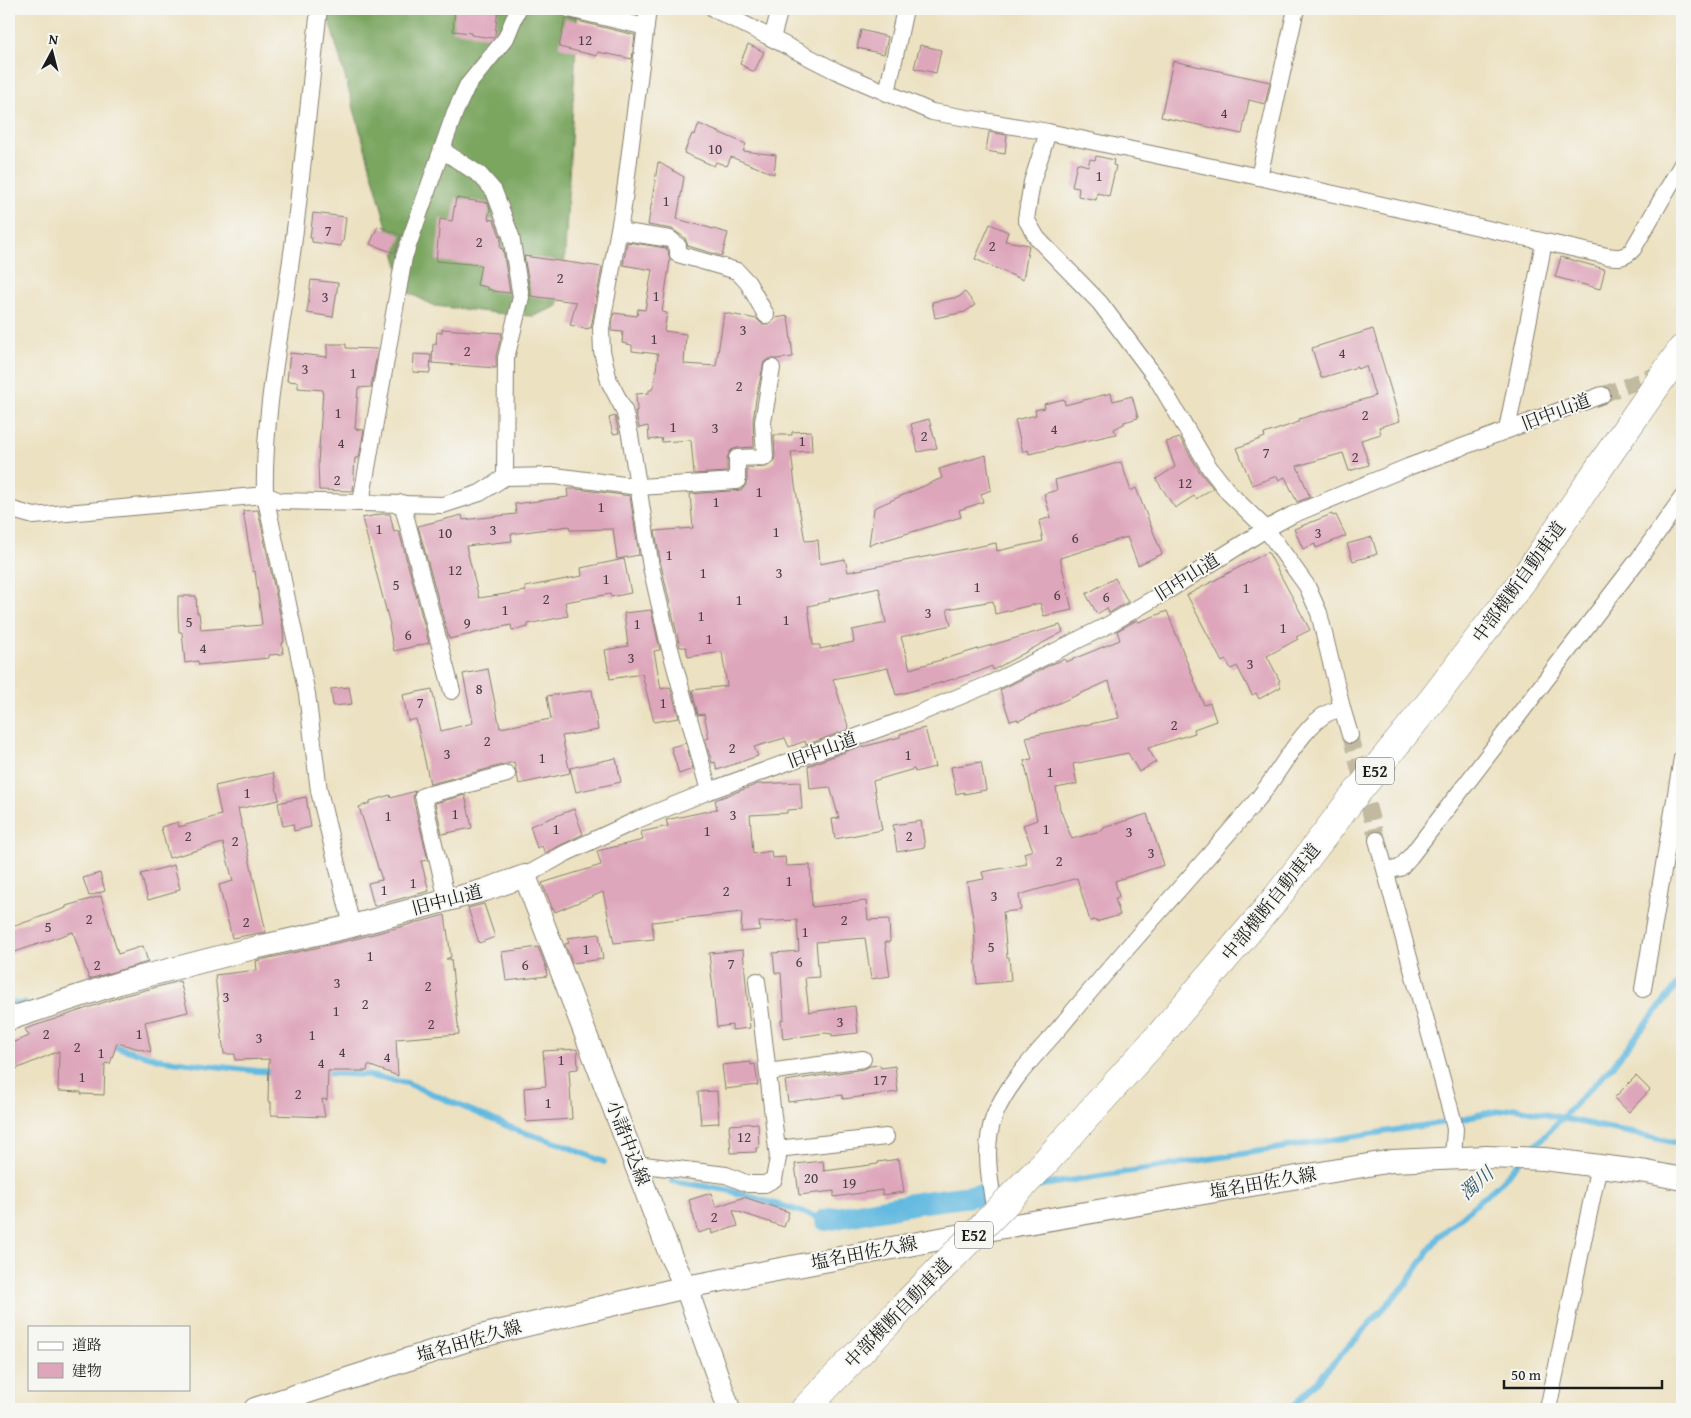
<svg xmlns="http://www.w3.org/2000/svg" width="1691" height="1418" font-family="'Gentium Book Plus','Noto Serif JP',serif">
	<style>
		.forest { fill: #7aa660; stroke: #4b613e }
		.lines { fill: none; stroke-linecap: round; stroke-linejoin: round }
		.stream { stroke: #63bae0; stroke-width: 6 }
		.canal { stroke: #63bae0; stroke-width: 22 }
		.building { fill: #dea6bb; fill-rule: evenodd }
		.street-tunnel { stroke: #c2baa0; stroke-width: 16; stroke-dasharray: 16 8; stroke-linecap: butt }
		.street-casing { stroke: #847e6e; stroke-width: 18 }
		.secondary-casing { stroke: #847e6e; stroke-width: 24 }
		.highway-casing { stroke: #847e6e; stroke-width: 29 }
		.street { stroke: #fff; stroke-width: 16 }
		.secondary { stroke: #fff; stroke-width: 22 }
		.highway { stroke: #fff; stroke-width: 28 }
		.highway-bridge-casing { stroke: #847e6e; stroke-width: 29; stroke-linecap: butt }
		.highway-bridge { stroke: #fff; stroke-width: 28 }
		.labels { text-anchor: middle; stroke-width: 4; stroke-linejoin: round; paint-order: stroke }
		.number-label { font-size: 15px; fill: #4c3e44 }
		.shield { fill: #f6f6f2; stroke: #5d5d5c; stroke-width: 1 }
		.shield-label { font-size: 16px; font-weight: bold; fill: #1c1c1c }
		.street-label { font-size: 18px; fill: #1c1c1c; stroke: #f6f6f2 }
		.water-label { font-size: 19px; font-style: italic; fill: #385b6a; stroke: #f6f6f2 }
	</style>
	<rect width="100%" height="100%" fill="#f6f6f2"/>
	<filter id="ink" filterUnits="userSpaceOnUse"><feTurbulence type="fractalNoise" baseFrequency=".02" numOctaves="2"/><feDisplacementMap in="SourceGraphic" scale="10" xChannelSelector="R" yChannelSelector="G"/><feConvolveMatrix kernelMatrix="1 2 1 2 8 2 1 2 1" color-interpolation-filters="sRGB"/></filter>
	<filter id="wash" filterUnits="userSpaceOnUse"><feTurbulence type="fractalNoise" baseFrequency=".0096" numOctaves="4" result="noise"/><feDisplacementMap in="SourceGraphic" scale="20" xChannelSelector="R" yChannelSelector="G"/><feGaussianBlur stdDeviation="1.12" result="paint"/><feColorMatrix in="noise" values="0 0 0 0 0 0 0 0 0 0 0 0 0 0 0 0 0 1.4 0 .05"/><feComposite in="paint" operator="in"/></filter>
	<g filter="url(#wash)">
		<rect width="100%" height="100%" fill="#ece1c1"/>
		<polygon class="forest" points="326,9 578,9 564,272 558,306 534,316 513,315 435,306 405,291"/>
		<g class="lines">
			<g class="stream">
				<polyline points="9,1003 18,1004 25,1003"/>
				<polyline points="109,1045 163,1060 256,1071 277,1072"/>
				<polyline points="322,1073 365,1075 407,1083 519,1131 561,1144 604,1162"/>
				<polyline points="1529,1152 1613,1065 1682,979"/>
				<polyline points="672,1181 727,1190 796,1210 826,1220"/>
				<polyline points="1036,1186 1466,1119 1477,1115 1516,1108 1682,1144"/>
				<polyline points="1291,1409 1406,1284 1439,1236 1498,1185 1519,1163"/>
			</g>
			<polyline class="canal" points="826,1220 917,1203 986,1194"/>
		</g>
		<g id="blocks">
			<g class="building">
				<polygon points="455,9 498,9 495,35 493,38 471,35 471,33 453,31"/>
				<polygon points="565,18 635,35 632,59 598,52 597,56 559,47"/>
				<polygon points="861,30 888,37 884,54 857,48"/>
				<polygon points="748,44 764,52 754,72 740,64"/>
				<polygon points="920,45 941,50 936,73 914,68"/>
				<polygon points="1173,61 1270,82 1265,104 1249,100 1242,134 1161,117"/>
				<polygon points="699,124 746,144 743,151 776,155 774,174 731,157 727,166 716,162 714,166 684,153 692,134 695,135"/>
				<polygon points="989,132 1007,135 1005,154 986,151"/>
				<polygon points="1096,156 1114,160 1113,165 1116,166 1109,196 1097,193 1096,200 1078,196 1079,188 1072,187 1077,163 1088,166 1090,159 1095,160"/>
				<polygon points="658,162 684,177 677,219 728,233 722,256 688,246 685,238 672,229 648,225"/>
				<polygon points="456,198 488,203 490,209 488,219 494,220 501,239 500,248 503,249 510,293 492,291 492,290 487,289 487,287 477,285 481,265 436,261 440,219 452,221"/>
				<polygon points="313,213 346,217 343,242 341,242 341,246 312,242 312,238 310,238"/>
				<polygon points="990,224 1008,232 1005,241 1029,245 1023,280 975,259"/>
				<polygon points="378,226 401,235 395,253 370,244"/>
				<polygon points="627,242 666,248 668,251 670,260 662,312 667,313 664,331 686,334 684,364 716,366 724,313 757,319 761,323 765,325 771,323 775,318 788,316 793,357 777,359 769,359 764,362 756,399 753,421 754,447 737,448 731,450 727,458 727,472 694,474 691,440 662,442 661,438 649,440 648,426 639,428 635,411 637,411 636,394 649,393 649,390 652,390 652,387 654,386 658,354 632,351 632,345 622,343 623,332 611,331 614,313 637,316 638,309 645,310 652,270 623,265"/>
				<polygon points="524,256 602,267 591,328 588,328 588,329 570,325 576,302 531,296"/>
				<polygon points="1561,257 1605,269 1600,289 1555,277"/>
				<polygon points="311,280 338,283 333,317 307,313"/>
				<polygon points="965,292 975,305 965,312 935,318 932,302 959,297"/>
				<polygon points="442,329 502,333 496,356 496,368 432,363 433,344 436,344 437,332 442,333"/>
				<polygon points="1373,329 1400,421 1379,427 1381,434 1361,440 1369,465 1349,471 1343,453 1297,466 1310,497 1297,502 1285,477 1279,480 1277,476 1252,485 1237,448 1265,437 1264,434 1299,422 1299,419 1375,396 1366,366 1357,369 1357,367 1321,378 1312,348"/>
				<polygon points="327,344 346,344 346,348 378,349 371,387 358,388 355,429 364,430 359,458 355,458 353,491 319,490 318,463 323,390 298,388 298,382 287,381 290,353 327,357"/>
				<polygon points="414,354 431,355 430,373 413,372"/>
				<polygon points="1111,393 1113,401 1132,396 1138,418 1124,422 1124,424 1114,429 1116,434 1029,454 1028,450 1023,452 1015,420 1036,415 1035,410 1045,408 1044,404 1064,399 1065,405"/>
				<polygon points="615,416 619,433 613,434 609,418"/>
				<polygon points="929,419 937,448 918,452 911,424"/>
				<path d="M811 431 812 451 791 452 795 485 805 541 818 540 820 564 845 559 848 572 996 543 997 551 1043 541 1039 521 1051 517 1044 494 1057 490 1055 480 1121 462 1131 491 1136 488 1162 554 1138 565 1127 537 1060 558 1072 610 1044 616 1040 603 995 614 993 601 947 609 951 625 901 637 910 669 1060 625 1063 632 993 670 992 666 978 672 901 694 896 695 888 668 833 679 849 729 806 745 805 741 789 747 785 738 754 747 758 756 717 770 715 762 712 763 705 739 709 738 704 714 698 715 692 690 727 686 722 652 688 657 686 647H680L661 565 655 531 693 528 690 494 742 490 745 486 747 481V468L766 467 774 462 775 456 774 435H792V432ZM879 588 886 623 852 630 854 642 820 649V645H813L808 606 830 601 829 599Z"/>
				<polygon points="1180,438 1200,472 1213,488 1196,499 1194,496 1175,508 1156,479 1175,467 1166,442"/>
				<polygon points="986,455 991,490 981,494 983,502 959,510 961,517 869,545 874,508 942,478 939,469"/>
				<polygon points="567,489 577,489 630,496 639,555 617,559 613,529 570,530 569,526 511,534 512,541 466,546 479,598 526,591 525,587 582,576 581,568 624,559 631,593 611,597 610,594 565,602 568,616 528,624 528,627 512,630 511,625 449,639 418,526 462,515 463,520 516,514 515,504 568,497"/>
				<polygon points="258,510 283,629 284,642 282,643 283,654 269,655 269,658 199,665 198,661 185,663 182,632 179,632 178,615 178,596 196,596 197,613 199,613 201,630 262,625 255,571 253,571 243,511"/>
				<polygon points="382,514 390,514 394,532 399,531 429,643 394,651 389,626 390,625 362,518"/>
				<polygon points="1332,514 1333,516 1336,515 1346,536 1316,548 1315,544 1303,549 1294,529"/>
				<polygon points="1372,537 1377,554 1353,561 1347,544"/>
				<polygon points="1268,552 1310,630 1296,637 1298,639 1267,656 1280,681 1278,682 1281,687 1259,699 1256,693 1252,695 1237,666 1231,669 1226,660 1222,662 1187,595"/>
				<polygon points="1115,578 1128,602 1109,613 1107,608 1097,614 1086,594"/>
				<polygon points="651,610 660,650 654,651 661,689 670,687 679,718 654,722 642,674 610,679 605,650 628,646 624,613"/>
				<polygon points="1167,611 1204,705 1210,703 1216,721 1194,729 1195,733 1148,748 1156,762 1139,772 1128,753 1073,764 1077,784 1056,788 1060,809 1072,839 1103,830 1103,828 1147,814 1164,865 1115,881 1119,897 1115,898 1120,915 1096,922 1095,920 1090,921 1077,878 1019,895 1021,910 1003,912 1007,957 1009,957 1011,981 977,984 974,925 967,882 984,879 982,872 1027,864 1024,853 1033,850 1023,825 1037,820 1024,760 1032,759 1026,737 1119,718 1109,681 1018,721 1018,719 1010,721 1000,690 1052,664 1065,659 1066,662 1120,640 1117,631 1137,620 1139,622"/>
				<polygon points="488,669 500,728 551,719 547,696 592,690 598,730 562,736 570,773 519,784 514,762 430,784 416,719 408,721 403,695 432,689 441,731 473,723 463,674"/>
				<polygon points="349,687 352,704 333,706 331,689"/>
				<polygon points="925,728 935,767 915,772 914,769 873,781 882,830 835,839 832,819 839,818 830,787 810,789 808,766 855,748 855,749 900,737 900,734"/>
				<polygon points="686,743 693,769 679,774 671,747"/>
				<polygon points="616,758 621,782 576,792 570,768"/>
				<polygon points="981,762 986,790 964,794 964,792 956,794 951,767"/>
				<polygon points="273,773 279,800 238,809 266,932 232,938 219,885 233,881 223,843 169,858 161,827 178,822 179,827 221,815 215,786"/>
				<polygon points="800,782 802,809 787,810 787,813 750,815 753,854 771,851 772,858 785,857 786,866 810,865 812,907 866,901 868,920 889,919 890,942 885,942 890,976 871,979 865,938 816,942 819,977 805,978 809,1012 855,1006 858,1033 832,1036 832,1034 825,1033 783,1039 781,1020 784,1019 781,973 775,973 773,953 799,951 797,920 759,922 760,930 741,932 742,912 652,922 654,939 614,943 603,892 555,912 554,909 553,910 542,883 601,865 597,851 643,840 641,832 668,826 666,820 717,809 715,800 758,784"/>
				<polygon points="415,791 413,798 428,860 421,861 429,891 374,906 368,883 382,880 359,807 370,803 370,801 390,795 391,798"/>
				<polygon points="465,795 472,828 442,834 435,803"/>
				<polygon points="306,797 311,827 294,831 293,824 283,826 278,803"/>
				<polygon points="574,809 583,834 545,853 542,846 537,848 530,826"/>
				<polygon points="921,821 925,847 897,852 893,825"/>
				<polygon points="174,865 180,889 176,890 176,892 148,900 141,874"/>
				<polygon points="100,873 105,891 89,896 83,878"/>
				<polygon points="101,896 118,954 143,946 148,962 89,979 73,932 9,954 9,928 66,908 66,906"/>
				<polygon points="484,904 495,937 479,943 468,908"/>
				<polygon points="445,915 451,957 446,959 451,959 459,1034 396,1039 398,1076 368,1065 367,1071 328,1071 327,1100 322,1099 325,1117 271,1115 271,1102 268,1102 269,1059 235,1060 235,1054 224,1054 215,975 257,970 256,961 355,939"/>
				<polygon points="599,934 603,959 572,963 565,944 569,943 567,938"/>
				<polygon points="538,947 546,967 547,976 506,981 502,952"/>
				<polygon points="743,950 750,1028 732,1030 732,1025 717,1027 709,953"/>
				<polygon points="180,981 188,1012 145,1022 151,1052 117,1043 110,1064 105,1063 104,1095 81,1094 81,1092 58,1091 59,1051 16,1069 9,1051 9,1044 29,1036 25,1029 126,995"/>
				<polygon points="577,1049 578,1069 569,1070 572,1119 526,1122 524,1088 546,1086 543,1051"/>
				<polygon points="751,1062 751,1065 755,1064 758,1085 725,1089 722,1065"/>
				<polygon points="880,1065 881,1068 895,1066 898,1092 843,1099 842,1095 788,1102 785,1081 864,1069 870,1066"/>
				<polygon points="1636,1076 1650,1090 1629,1112 1614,1098"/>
				<polygon points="717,1091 719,1123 701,1124 698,1092"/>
				<polygon points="758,1123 759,1148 756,1148 756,1152 731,1153 729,1125"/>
				<polygon points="899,1159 904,1192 882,1195 882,1190 834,1197 834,1191 799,1195 795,1164 823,1161 824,1171 878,1164 878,1162"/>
				<polygon points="711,1193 716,1207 744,1197 789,1212 784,1227 733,1210 738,1226 712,1234 711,1229 698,1233 689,1200"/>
			</g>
		</g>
	</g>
	<g filter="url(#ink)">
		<use href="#blocks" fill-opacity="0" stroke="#847e6e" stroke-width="1"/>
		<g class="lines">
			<g class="street-tunnel">
				<polyline points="1602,395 1663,372"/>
				<polyline points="1350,735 1377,840"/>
			</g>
			<defs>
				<g id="street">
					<path d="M319 9C310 88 303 167 293 246 282 329 263 411 265 495L307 694 319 791 352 926"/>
					<polyline points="569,9 646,27"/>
					<polyline points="648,9 623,207 601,328 602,351 609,381 624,410 630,435 651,567 668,641 709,791"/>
					<path d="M714 9 836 71 932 112 1048 132 1259 177 1607 256C1619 258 1625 258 1633 249L1682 164"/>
					<polyline points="772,38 780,9"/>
					<polyline points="887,93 905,9"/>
					<polyline points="442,150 480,175 494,191 511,236 521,297 506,358 505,477"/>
					<polyline points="1259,177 1296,9"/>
					<polyline points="619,231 670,239 678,246 678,254 737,271 748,283 766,315"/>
					<polyline points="1507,430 1544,242"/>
					<polyline points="361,502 404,257 455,112 467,86 506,38 518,9"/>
					<polyline points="402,503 452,691"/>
					<polyline points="9,509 34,516 265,495 280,501 443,505 480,493 505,477 555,476 639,487 737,481 737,458 765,457 763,422 772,368"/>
					<polyline points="1342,708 1350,735"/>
					<polyline points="1377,840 1452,1116 1455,1129 1453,1157"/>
					<polyline points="1386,871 1400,868 1410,857 1640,557 1682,498"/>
					<polyline points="525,876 566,853 637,820 709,791 903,720 992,683 1108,625 1167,591 1266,529 1292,515 1408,467 1602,395"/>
					<polyline points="447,900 423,796 507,774"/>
					<polyline points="1643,989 1682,758"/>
					<polyline points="768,1072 863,1059"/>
					<polyline points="777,1149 886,1137"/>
					<polyline points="636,1164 726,1175 748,1184 765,1184 774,1179 778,1158 757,981"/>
					<path d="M996 1219C991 1186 982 1149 994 1117 1006 1084 1038 1053 1061 1026 1124 949 1192 876 1257 800 1277 777 1302 726 1328 713 1332 711 1338 710 1342 708L1319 613 1307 586 1266 529 1229 493 1209 467 1157 379 1100 303 1037 238 1026 219 1032 182 1048 132"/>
					<polyline points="1548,1409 1599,1165"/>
				</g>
				<g id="secondary">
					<polyline points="9,1019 122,982 254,948 352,926 485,890 525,876 671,1257 686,1287 729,1409"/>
					<polyline points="255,1409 477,1337 686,1287 998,1228 1392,1161 1486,1157 1544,1159 1647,1172 1682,1179"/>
				</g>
				<g id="highway">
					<polyline points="1039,1169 1160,1035 1277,897 1351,800 1436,695 1523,580 1606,458 1682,349"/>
					<polyline points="805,1409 909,1301"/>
				</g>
			</defs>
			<use href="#street" class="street-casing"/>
			<use href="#secondary" class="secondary-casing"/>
			<use href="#highway" class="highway-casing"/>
			<use href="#street" class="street"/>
			<use href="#secondary" class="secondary"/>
			<use href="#highway" class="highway"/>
			<defs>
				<polyline id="highway-bridge" points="909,1301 1039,1169"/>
			</defs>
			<use href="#highway-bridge" class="highway-bridge-casing"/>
			<use href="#highway-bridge" class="highway-bridge"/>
		</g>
	</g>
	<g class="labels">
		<g class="number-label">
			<text x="585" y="45">12</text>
			<text x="1224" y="118">4</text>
			<text x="715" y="154">10</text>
			<text x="1099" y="181">1</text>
			<text x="666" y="206">1</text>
			<text x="328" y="236">7</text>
			<text x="479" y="247">2</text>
			<text x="992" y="251">2</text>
			<text x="560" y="283">2</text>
			<text x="656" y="301">1</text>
			<text x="325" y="302">3</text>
			<text x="743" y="335">3</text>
			<text x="654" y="344">1</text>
			<text x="467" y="356">2</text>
			<text x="1342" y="358">4</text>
			<text x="305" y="374">3</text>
			<text x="353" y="378">1</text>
			<text x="739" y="391">2</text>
			<text x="338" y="418">1</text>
			<text x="1365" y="420">2</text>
			<text x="673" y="432">1</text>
			<text x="715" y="433">3</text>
			<text x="1054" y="434">4</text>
			<text x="924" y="441">2</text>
			<text x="802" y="446">1</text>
			<text x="341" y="448">4</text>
			<text x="1266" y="458">7</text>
			<text x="1355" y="462">2</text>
			<text x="337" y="485">2</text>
			<text x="1185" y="488">12</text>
			<text x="759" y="497">1</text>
			<text x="716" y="507">1</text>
			<text x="601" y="512">1</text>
			<text x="379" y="534">1</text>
			<text x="493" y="535">3</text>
			<text x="776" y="537">1</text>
			<text x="445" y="538">10</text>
			<text x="1318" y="538">3</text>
			<text x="1075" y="543">6</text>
			<text x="669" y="560">1</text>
			<text x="455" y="575">12</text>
			<text x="703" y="578">1</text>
			<text x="779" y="578">3</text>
			<text x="606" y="584">1</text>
			<text x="396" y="590">5</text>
			<text x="977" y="592">1</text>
			<text x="1246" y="593">1</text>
			<text x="1057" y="600">6</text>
			<text x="1106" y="602">6</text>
			<text x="546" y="604">2</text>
			<text x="739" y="605">1</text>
			<text x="505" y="615">1</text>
			<text x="928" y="618">3</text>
			<text x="701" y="621">1</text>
			<text x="786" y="625">1</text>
			<text x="189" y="627">5</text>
			<text x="467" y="628">9</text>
			<text x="637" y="629">1</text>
			<text x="1283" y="633">1</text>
			<text x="408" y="640">6</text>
			<text x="709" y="644">1</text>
			<text x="203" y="653">4</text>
			<text x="631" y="663">3</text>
			<text x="1250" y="669">3</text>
			<text x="479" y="694">8</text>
			<text x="420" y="708">7</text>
			<text x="663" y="708">1</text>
			<text x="1174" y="730">2</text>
			<text x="487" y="746">2</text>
			<text x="732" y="753">2</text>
			<text x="447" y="759">3</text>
			<text x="908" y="760">1</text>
			<text x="542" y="763">1</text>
			<text x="1050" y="777">1</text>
			<text x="247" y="798">1</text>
			<text x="455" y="819">1</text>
			<text x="733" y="820">3</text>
			<text x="388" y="821">1</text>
			<text x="556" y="834">1</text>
			<text x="1046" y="834">1</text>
			<text x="707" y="836">1</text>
			<text x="1129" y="837">3</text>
			<text x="188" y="841">2</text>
			<text x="909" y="841">2</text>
			<text x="235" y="846">2</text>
			<text x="1151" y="858">3</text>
			<text x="1059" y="866">2</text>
			<text x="789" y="886">1</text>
			<text x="413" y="888">1</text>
			<text x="384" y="895">1</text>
			<text x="726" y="896">2</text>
			<text x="994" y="901">3</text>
			<text x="89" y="924">2</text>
			<text x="844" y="925">2</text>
			<text x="246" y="927">2</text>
			<text x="48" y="932">5</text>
			<text x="805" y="937">1</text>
			<text x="991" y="952">5</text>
			<text x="586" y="954">1</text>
			<text x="370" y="961">1</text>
			<text x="799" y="967">6</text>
			<text x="731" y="969">7</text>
			<text x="97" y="970">2</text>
			<text x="525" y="970">6</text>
			<text x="337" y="988">3</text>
			<text x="428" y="991">2</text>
			<text x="226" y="1002">3</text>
			<text x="365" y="1009">2</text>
			<text x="336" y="1016">1</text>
			<text x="840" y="1027">3</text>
			<text x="431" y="1029">2</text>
			<text x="46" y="1039">2</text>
			<text x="139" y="1039">1</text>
			<text x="312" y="1040">1</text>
			<text x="259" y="1043">3</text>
			<text x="77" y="1052">2</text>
			<text x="342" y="1057">4</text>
			<text x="101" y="1058">1</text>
			<text x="387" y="1062">4</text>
			<text x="561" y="1065">1</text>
			<text x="321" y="1068">4</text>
			<text x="82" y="1082">1</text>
			<text x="880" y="1085">17</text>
			<text x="298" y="1099">2</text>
			<text x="548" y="1108">1</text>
			<text x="744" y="1142">12</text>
			<text x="811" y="1183">20</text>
			<text x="849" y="1188">19</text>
			<text x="714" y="1222">2</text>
		</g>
		<g class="shield">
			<rect x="1356" y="757.5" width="38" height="27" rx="4"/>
			<rect x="955" y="1221.5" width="38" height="27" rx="4"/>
		</g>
		<g class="shield-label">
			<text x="1375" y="777">E52</text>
			<text x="974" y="1241">E52</text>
		</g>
		<g class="street-label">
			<text transform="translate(1556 412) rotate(-21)" y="6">旧中山道</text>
			<text transform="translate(1187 577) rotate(-32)" y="6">旧中山道</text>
			<text transform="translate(1519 582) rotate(-54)" y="6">中部横断自動車道</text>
			<text transform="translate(822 750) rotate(-20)" y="6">旧中山道</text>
			<text transform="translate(447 900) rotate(-15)" y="6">旧中山道</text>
			<text transform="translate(1271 902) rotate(-51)" y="6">中部横断自動車道</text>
			<text transform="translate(628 1143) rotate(69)" y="6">小諸中込線</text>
			<text transform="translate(1263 1183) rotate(-10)" y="6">塩名田佐久線</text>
			<text transform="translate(864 1253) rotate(-11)" y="6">塩名田佐久線</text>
			<text transform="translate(898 1313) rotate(-46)" y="6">中部横断自動車道</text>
			<text transform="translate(469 1341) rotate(-16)" y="6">塩名田佐久線</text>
		</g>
		<g class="water-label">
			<text transform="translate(1476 1183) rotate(-42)" y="7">濁川</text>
		</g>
	</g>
	<rect width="1691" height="1418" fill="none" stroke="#f6f6f2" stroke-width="30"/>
	<rect x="28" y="1326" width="162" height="65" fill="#f6f6f2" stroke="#9f9f9c"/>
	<rect x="38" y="1342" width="25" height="8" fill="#ffffff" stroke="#9f9f9c"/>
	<text x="72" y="1350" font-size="15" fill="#1c1c1c">道路</text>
	<rect x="38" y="1363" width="25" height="15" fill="#dea6bb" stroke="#9f9f9c"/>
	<text x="72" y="1376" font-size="15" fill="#1c1c1c">建物</text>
	<g transform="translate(52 52) rotate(7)" stroke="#f6f6f2" stroke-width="4" paint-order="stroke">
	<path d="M0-4L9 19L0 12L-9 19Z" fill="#1c1c1c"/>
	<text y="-8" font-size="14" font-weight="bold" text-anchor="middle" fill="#1c1c1c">N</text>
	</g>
	<path d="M1504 1380v8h158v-8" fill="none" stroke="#1c1c1c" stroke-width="2.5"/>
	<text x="1511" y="1380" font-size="15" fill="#1c1c1c" stroke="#f6f6f2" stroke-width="4" paint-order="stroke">50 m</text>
</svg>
